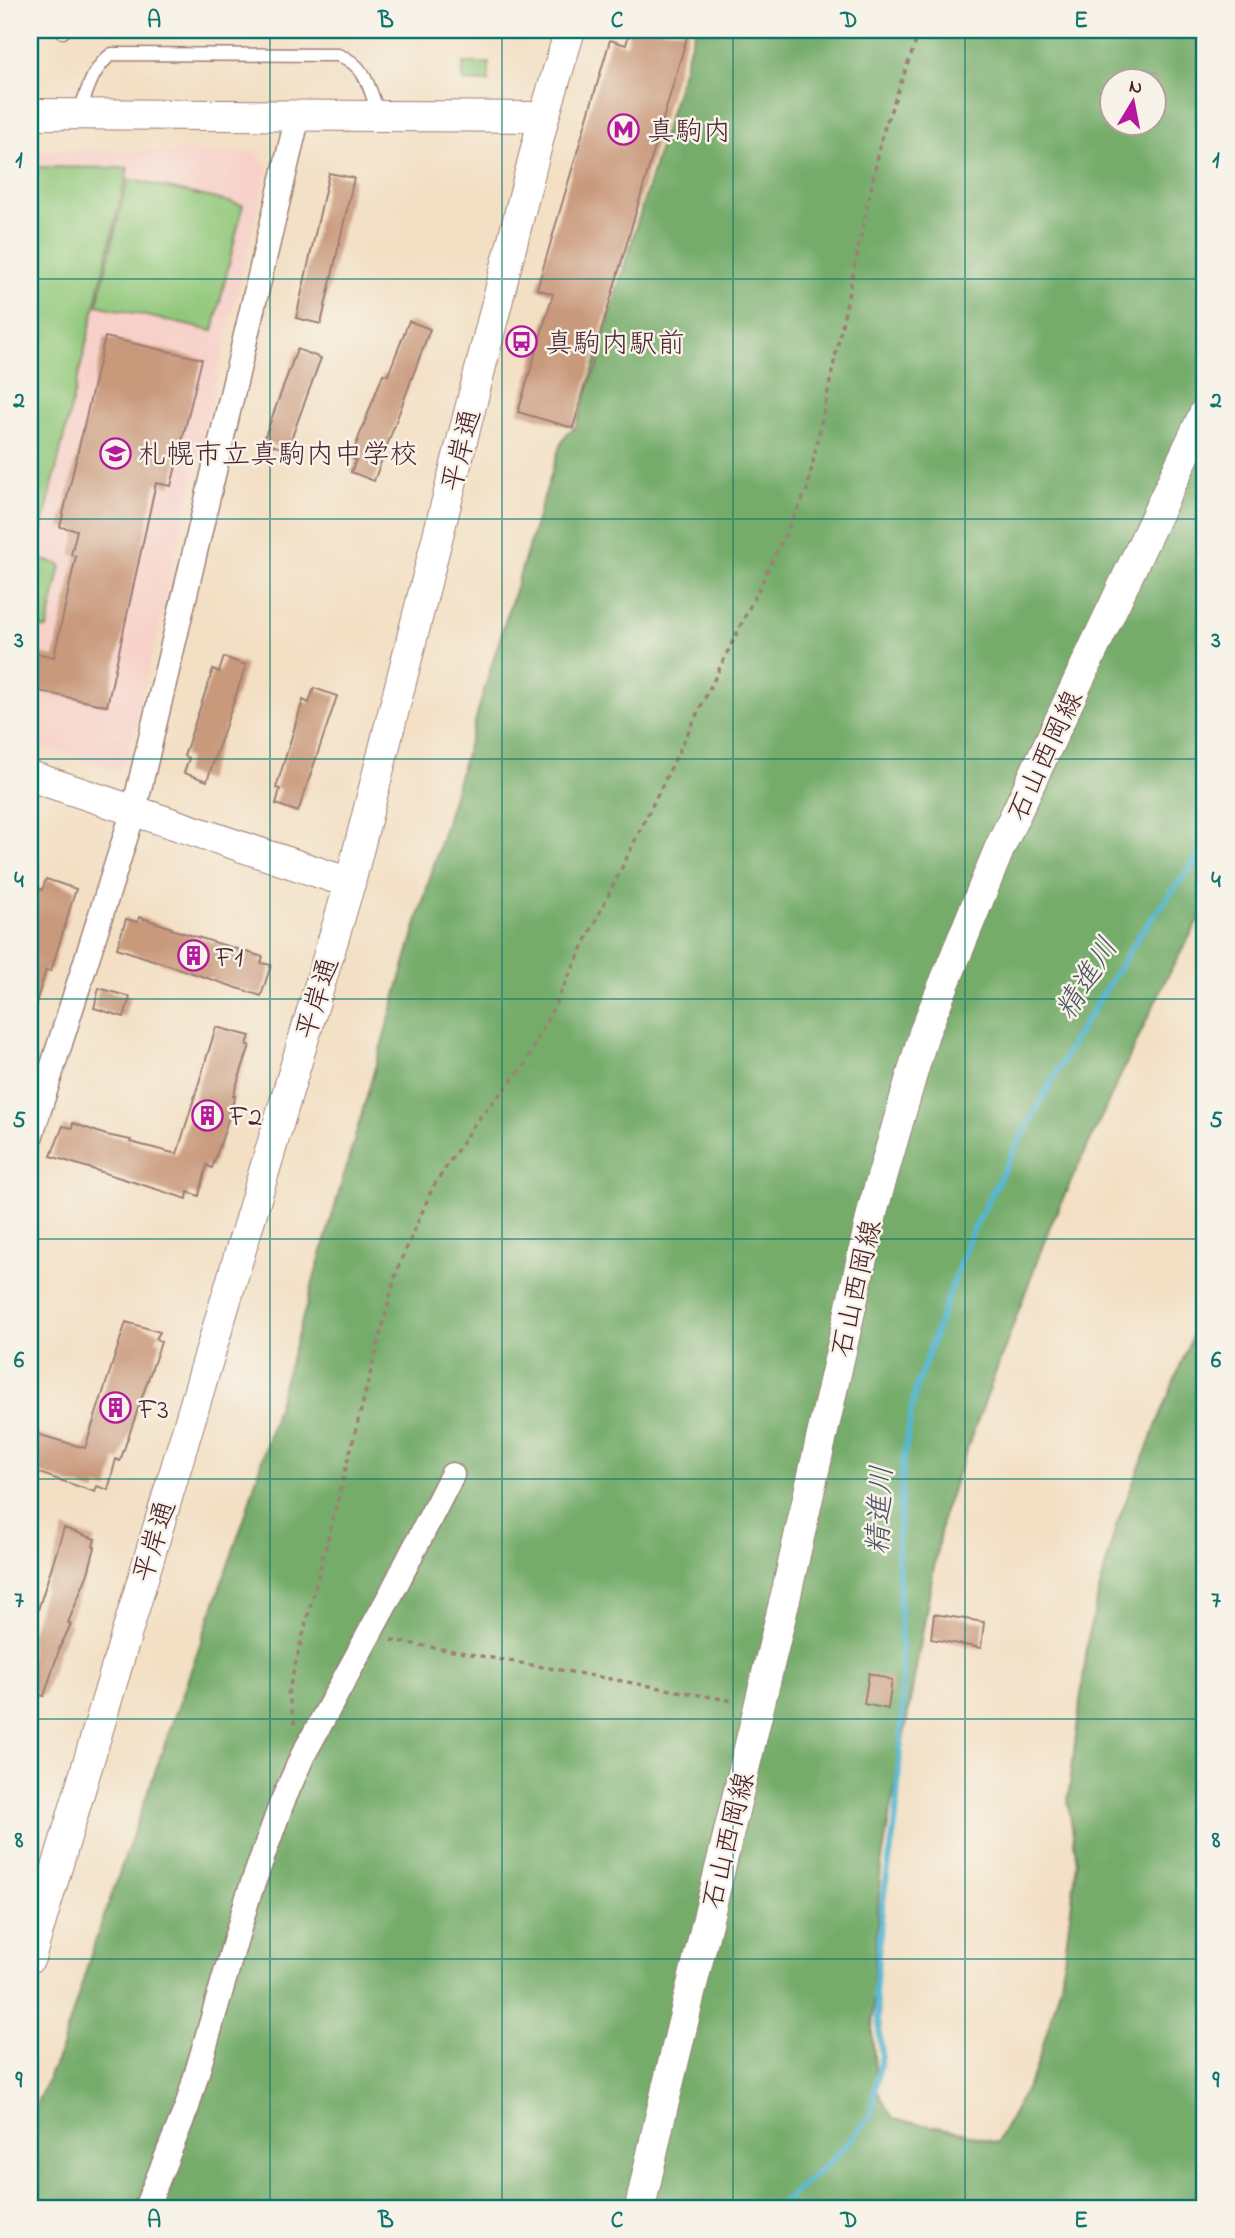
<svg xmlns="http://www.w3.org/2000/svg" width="1235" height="2238" font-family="'Indie Flower','Klee One',sans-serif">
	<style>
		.built { fill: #f7d1c9 }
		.green { fill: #91c87a; stroke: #6e7452; stroke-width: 2 }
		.forest { fill: #74ac6a; stroke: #5f664a; stroke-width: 2; fill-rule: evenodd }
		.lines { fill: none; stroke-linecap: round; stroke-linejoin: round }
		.stream { stroke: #53b6d2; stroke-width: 6 }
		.building { fill: #c9997b }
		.service-casing { stroke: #9e7f77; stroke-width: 15 }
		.minor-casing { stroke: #9e7f77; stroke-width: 27 }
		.tertiary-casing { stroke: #9e7f77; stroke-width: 32 }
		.path { stroke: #9e7f77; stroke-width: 3.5; stroke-dasharray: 5 5; stroke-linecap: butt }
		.service { stroke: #fff; stroke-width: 12 }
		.minor { stroke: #fff; stroke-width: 24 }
		.tertiary { stroke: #fff; stroke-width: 30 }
		.grid { fill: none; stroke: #0f766e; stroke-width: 2; stroke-opacity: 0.55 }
		.labels { text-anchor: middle; stroke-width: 5; stroke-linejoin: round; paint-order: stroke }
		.poi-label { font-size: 28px; fill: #4a1f2b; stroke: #f7f3e8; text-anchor: start }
		.street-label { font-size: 28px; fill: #4a1f2b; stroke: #f7f3e8 }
		.water-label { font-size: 30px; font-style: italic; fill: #4d5465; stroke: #f7f3e8 }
		.neatline { fill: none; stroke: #0f766e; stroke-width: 2.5 }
		.grid-label { font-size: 23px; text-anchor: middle; font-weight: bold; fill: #0f766e }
	</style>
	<rect width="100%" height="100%" fill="#f7f3e8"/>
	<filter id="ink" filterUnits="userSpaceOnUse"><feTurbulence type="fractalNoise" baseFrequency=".0143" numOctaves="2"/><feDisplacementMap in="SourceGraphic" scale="14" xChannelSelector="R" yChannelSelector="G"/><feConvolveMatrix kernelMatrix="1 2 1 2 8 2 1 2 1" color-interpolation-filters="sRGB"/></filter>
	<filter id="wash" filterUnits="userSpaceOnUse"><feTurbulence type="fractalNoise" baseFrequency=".00686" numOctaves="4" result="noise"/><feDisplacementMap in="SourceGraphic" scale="28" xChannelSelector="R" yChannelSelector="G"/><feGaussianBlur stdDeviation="1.57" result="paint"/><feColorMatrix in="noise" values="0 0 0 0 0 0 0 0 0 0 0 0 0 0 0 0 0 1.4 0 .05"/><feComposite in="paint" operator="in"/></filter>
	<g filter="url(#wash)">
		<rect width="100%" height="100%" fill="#f3dfc3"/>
		<polygon class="built" points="30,149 255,152 268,165 127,760 113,770 30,742"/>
		<g class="green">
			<polygon points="463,63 489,63 489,82 463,81"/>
			<polygon points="30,167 128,168 35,558 61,565 47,629 30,625"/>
			<polygon points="128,179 243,205 213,331 97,305"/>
		</g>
		<path class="forest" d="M695 30H1205V909L1166 979 1050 1226 944 1511 881 1865 874 1966 872 2033 877 2090 893 2119 953 2130 997 2143 1035 2072 1061 1984 1077 1863 1068 1800 1089 1631 1116 1526 1205 1304V2208H30V2118L61 2050 95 1942 246 1514 490 670 560 446 567 433 576 427ZM1112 80H1154V122H1112Z"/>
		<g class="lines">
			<polyline class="stream" points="776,2208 834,2158 870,2117 882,2055 875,1994 882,1907 896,1817 903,1703 898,1550 903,1463 915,1391 969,1238 1010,1158 1073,1042 1142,931 1205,848"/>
		</g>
		<g id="blocks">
			<g class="building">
				<polygon points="630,30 689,30 573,428 518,412 553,294 537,289 610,40 626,45"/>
				<polygon points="329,173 354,178 321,324 296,318"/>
				<polygon points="409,321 430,329 374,481 351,472 356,460 351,458 383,374 388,375"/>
				<polygon points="105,337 202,359 171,486 156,483 107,706 30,689 30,652 54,657 76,556 71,555 77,530 60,527"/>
				<polygon points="297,349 321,358 287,450 263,442"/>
				<polygon points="224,657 246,665 207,781 184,773 189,758 184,756 213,669 219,672"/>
				<polygon points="314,688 337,696 298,812 276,804 280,789 276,788 303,700 309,703"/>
				<polygon points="46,879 76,889 51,971 46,970 34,1009 30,1008 30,885 42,890"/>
				<polygon points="139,917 172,928 171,929 263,957 261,963 271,965 261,996 117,948 126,919 138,922"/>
				<polygon points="99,988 130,997 124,1017 94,1008"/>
				<polygon points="216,1027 250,1036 247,1045 250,1045 233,1096 235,1096 224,1133 212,1168 207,1165 199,1196 188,1192 187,1199 51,1156 63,1126 72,1128 73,1123 106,1135 131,1140 130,1142 177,1154"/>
				<polygon points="126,1322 160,1332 156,1339 161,1342 120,1461 116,1459 108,1490 97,1486 95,1492 30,1470 30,1432 85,1448"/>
				<polygon points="64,1528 95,1539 93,1546 95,1547 88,1573 68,1623 71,1624 60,1647 44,1696 30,1693 30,1635"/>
				<polygon points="934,1614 984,1622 981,1648 931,1639"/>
				<polygon points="869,1673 892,1680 888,1709 864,1704"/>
			</g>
		</g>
	</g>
	<g filter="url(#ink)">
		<use href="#blocks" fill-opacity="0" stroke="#9e7f77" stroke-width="2"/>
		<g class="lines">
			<defs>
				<g id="service">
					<polyline points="63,32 63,30"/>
					<path d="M79 113C87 92 92 68 112 54L338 55C367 65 369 89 379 115"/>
				</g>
				<g id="minor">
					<polyline points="30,1138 134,810 298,115"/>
					<polyline points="146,2208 187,2107 248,1897 281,1805 302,1757 392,1592 452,1475"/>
				</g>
				<g id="tertiary">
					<polyline points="30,114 544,117"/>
					<polyline points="30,776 350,883"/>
					<polyline points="30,1958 350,883 544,117 570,30"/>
					<polyline points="640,2208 659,2122 785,1599 874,1205 924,1033 1000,847 1205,412"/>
				</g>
			</defs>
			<use href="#service" class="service-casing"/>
			<use href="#minor" class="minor-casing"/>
			<use href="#tertiary" class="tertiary-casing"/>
			<g class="path">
				<polyline points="391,1640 734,1701"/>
				<polyline points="295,1724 288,1693 397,1270 433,1187 475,1123 525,1065 807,490 883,132 920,30"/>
			</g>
			<use href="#service" class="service"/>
			<use href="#minor" class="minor"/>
			<use href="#tertiary" class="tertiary"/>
		</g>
	</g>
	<path class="grid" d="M270 30V2208M502 30V2208M733 30V2208M965 30V2208M30 279H1205M30 519H1205M30 759H1205M30 999H1205M30 1239H1205M30 1479H1205M30 1719H1205M30 1959H1205"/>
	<defs>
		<symbol id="metro-ring" viewBox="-11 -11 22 22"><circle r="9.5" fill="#f7f3e8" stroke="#b5179e" stroke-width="1.5"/><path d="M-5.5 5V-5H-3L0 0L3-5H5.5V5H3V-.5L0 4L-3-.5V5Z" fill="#b5179e"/></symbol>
		<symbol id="bus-ring" viewBox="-11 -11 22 22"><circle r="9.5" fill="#f7f3e8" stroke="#b5179e" stroke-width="1.5"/><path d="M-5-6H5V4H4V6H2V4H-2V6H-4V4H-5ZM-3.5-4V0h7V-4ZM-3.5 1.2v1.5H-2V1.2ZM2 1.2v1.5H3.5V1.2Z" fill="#b5179e"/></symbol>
		<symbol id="school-ring" viewBox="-11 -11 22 22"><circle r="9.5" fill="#f7f3e8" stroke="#b5179e" stroke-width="1.5"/><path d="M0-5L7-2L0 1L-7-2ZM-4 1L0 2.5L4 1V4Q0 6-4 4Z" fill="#b5179e"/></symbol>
		<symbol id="building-ring" viewBox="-11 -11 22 22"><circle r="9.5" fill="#f7f3e8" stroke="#b5179e" stroke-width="1.5"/><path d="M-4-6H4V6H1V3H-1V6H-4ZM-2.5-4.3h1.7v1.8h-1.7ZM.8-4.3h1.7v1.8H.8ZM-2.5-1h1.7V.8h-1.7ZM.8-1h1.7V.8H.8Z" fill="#b5179e"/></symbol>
	</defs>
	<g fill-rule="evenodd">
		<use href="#metro-ring" x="606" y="112" width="35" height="35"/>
		<use href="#bus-ring" x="504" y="324" width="35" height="35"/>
		<use href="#school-ring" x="98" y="436" width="35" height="35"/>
		<use href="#building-ring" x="176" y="938" width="35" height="35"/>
		<use href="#building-ring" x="190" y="1098" width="35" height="35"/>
		<use href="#building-ring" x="98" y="1390" width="35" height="35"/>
	</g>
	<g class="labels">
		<g class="poi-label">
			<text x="647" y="140">真駒内</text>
			<text x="545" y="352">真駒内駅前</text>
			<text x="138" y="463">札幌市立真駒内中学校</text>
			<text x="216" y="966">F1</text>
			<text x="230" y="1125">F2</text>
			<text x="139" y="1418">F3</text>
		</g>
		<g class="street-label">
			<text transform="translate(460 450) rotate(-76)" y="10">平岸通</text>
			<text transform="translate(1044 755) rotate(-65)" y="10">石山西岡線</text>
			<text transform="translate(316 998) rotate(-73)" y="10">平岸通</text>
			<text transform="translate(855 1288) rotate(-77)" y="10">石山西岡線</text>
			<text transform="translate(153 1541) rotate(-73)" y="10">平岸通</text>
			<text transform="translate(727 1840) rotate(-76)" y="10">石山西岡線</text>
		</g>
		<g class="water-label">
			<text transform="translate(1086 978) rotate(-58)" y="10">精進川</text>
			<text transform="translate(879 1510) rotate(-87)" y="10">精進川</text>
		</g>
	</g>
	<rect width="1235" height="2238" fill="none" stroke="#f7f3e8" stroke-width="77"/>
	<g transform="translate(1133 102) rotate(10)"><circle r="33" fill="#f7f3e8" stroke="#b29e9c" stroke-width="2"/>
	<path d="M0-5L12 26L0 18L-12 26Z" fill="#b5179e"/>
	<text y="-10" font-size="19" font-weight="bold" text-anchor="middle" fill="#4a1f2b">N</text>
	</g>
	<rect x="38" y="38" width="1158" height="2162" class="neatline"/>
	<g class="grid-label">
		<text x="154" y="27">A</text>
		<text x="386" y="27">B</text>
		<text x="617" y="27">C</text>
		<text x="849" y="27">D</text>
		<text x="1081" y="27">E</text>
		<text x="19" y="167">1</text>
		<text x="1216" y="167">1</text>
		<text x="19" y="407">2</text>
		<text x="1216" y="407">2</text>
		<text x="19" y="647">3</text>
		<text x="1216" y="647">3</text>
		<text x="19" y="887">4</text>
		<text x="1216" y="887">4</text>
		<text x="19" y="1127">5</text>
		<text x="1216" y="1127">5</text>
		<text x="19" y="1367">6</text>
		<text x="1216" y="1367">6</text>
		<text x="19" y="1607">7</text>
		<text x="1216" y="1607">7</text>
		<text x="19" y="1847">8</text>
		<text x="1216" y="1847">8</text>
		<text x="19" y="2087">9</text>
		<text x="1216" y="2087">9</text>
		<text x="154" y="2227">A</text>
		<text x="386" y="2227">B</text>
		<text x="617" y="2227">C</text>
		<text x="849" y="2227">D</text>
		<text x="1081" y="2227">E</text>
	</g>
</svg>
